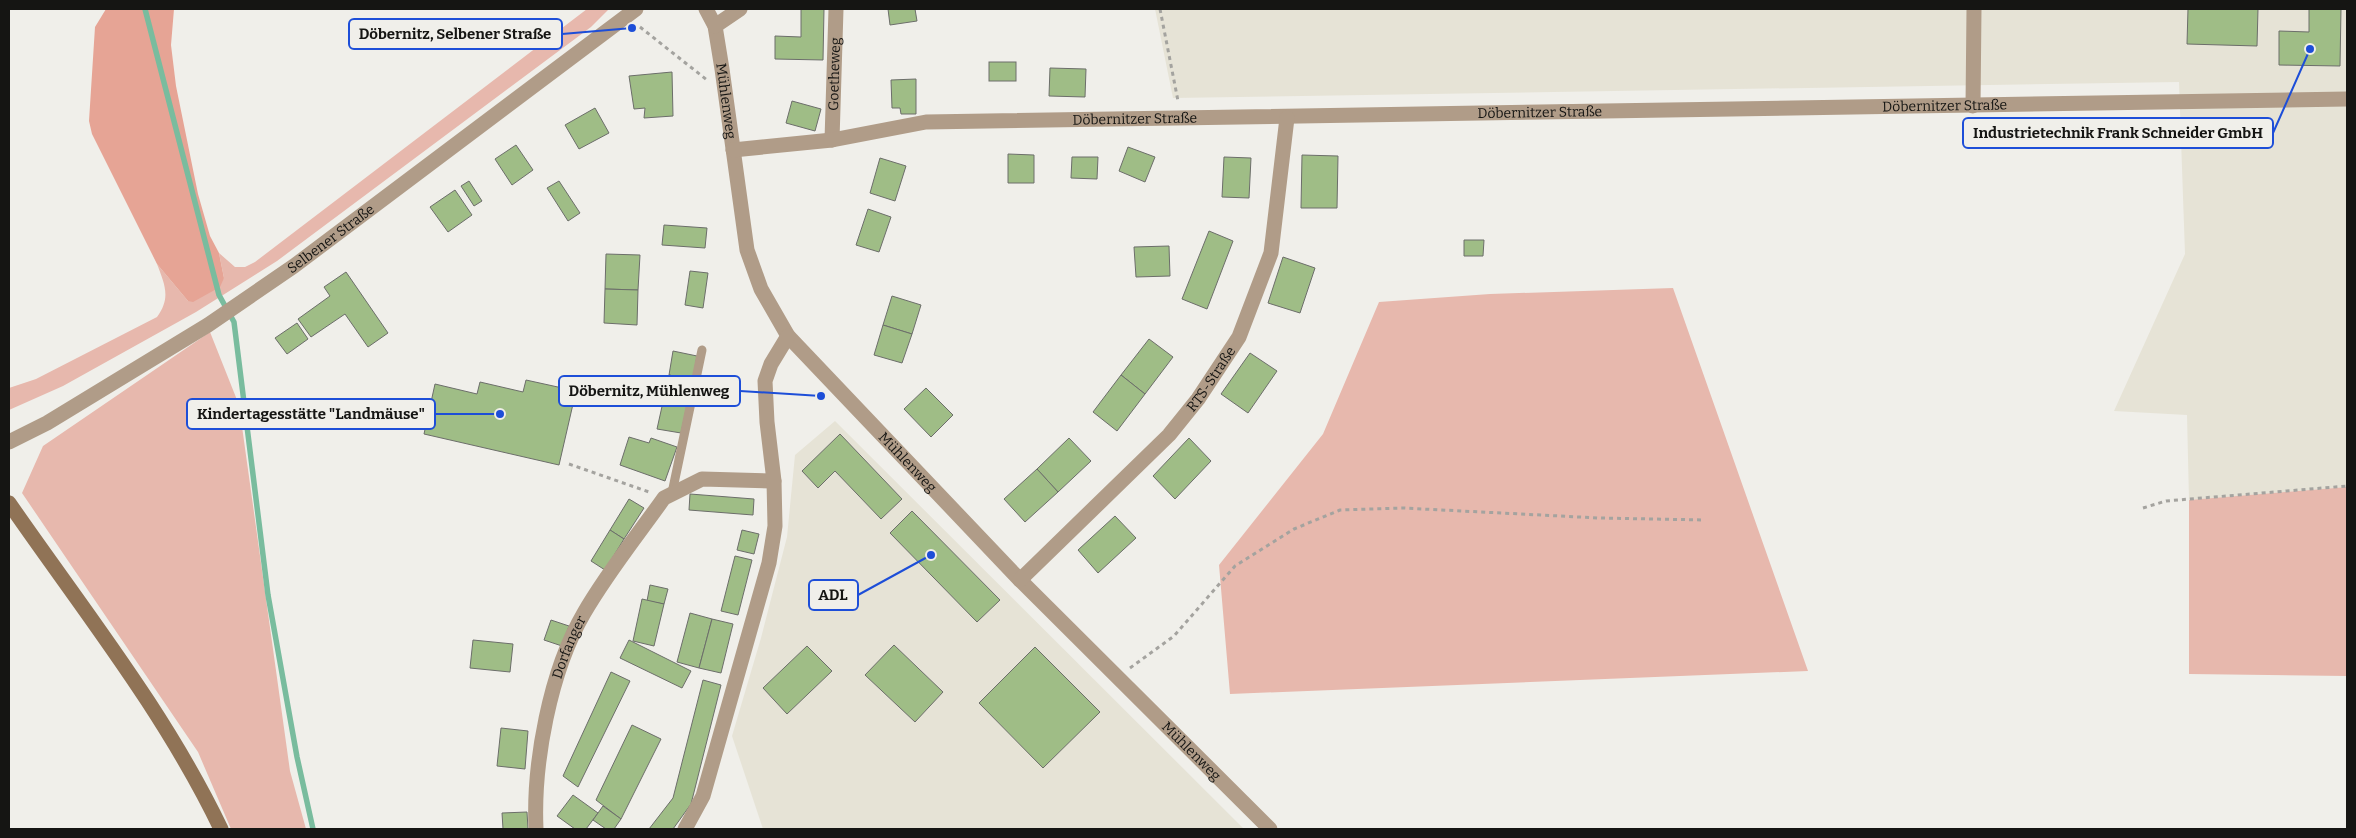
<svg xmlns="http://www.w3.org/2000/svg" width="2356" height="838" font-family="Bitter,serif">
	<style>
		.built { fill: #e6e3d6 }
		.green { fill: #e7b8ad }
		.forest { fill: #e6a495 }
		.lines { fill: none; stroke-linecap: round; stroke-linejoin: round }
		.stream { stroke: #79bc9e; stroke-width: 5.5 }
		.building { fill: #9fbd86; stroke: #6c6e6a }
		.path { stroke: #a4a39f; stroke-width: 3; stroke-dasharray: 4 4; stroke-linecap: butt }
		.lane { stroke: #b09c88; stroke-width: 9 }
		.street { stroke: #b09c88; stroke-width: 15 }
		.secondary { stroke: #907356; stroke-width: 15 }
		.labels { text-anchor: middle; stroke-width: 4; stroke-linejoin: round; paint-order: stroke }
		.street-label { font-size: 14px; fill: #151513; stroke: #f0efea }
		.leader { fill: none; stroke: #1d4ed8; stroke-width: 2 }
		.callout-dot { fill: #1d4ed8; stroke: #f0efea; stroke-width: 2 }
		.callout { fill: #f0efea; stroke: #1d4ed8; stroke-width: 2 }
		.callout-label { font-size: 15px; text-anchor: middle; font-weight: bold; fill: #151513 }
	</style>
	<rect width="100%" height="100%" fill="#f0efea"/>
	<g class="built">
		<polygon points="1155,9 2347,9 2347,487 2189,500 2187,415 2114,411 2185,254 2179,82 1173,98"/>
		<polygon points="835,421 1244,829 763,829 732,736 761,638 787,537 795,455"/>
	</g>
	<g class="green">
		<path d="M587 9H609L591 27 277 261 196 312 63 386 9 410V388L36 379 157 317C171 298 165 285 157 264L188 301 224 278 219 253 235 267H245L255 262Z"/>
		<polygon points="1673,288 1808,671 1230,694 1219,565 1323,434 1379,302 1490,294"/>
		<polygon points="210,332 239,405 290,771 306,829 231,829 198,752 22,493 43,446"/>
		<polygon points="2347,487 2347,676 2189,674 2189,500"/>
	</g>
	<polygon class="forest" points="106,9 174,9 171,45 176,86 198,194 210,236 219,253 224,278 220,287 193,302 188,301 157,264 92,134 89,121 95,27"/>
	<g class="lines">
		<polyline class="stream" points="145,9 219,295 234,322 268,595 297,757 313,829"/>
	</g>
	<g class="building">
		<polygon points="801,9 824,9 823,60 775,59 775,36 801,37"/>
		<polygon points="888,9 915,9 917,21 890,25"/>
		<polygon points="2188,9 2258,9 2257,46 2187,44"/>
		<polygon points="2309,9 2341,9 2340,66 2279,65 2279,31 2309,32"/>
		<rect x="989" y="62" width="27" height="19"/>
		<polygon points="1050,68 1086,69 1085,97 1049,96"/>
		<polygon points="672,72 673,116 644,118 645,108 634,109 629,76"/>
		<polygon points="916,79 916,114 901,114 900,108 892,108 891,80"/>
		<polygon points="792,101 821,109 815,131 786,123"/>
		<polygon points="595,108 609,133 579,149 565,125"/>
		<polygon points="516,145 533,170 512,185 495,159"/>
		<polygon points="1128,147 1155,157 1145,182 1119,171"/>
		<polygon points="1008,154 1034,155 1034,183 1008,183"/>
		<polygon points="1302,155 1338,156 1337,208 1301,208"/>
		<polygon points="1072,157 1098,157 1097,179 1071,178"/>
		<polygon points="1224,157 1251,158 1249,198 1222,197"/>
		<polygon points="880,158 906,166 895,201 870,193"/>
		<polygon points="469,181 482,201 474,206 461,186"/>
		<polygon points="559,181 580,213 568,221 547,188"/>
		<polygon points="455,190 472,215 448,232 430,207"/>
		<polygon points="868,209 891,217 879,252 856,245"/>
		<polygon points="664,225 707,228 705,248 662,245"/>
		<polygon points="1209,231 1233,241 1207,309 1182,299"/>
		<polygon points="1464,240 1484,240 1483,256 1464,256"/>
		<polygon points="1169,246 1170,276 1136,277 1134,247"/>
		<polygon points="606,254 640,255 638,290 605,289"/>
		<polygon points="1283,257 1315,268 1300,313 1268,303"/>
		<polygon points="690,271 708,273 703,308 685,305"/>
		<polygon points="346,272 388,333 368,347 345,314 311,337 298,319 330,296 324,287"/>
		<polygon points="605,289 638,290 637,325 604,323"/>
		<polygon points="892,296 921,305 912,334 883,325"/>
		<polygon points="297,323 308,339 287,354 275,338"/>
		<polygon points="883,325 912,334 902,363 874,355"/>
		<polygon points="1149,339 1173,357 1145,394 1121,375"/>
		<polygon points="673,351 697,356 693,380 669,375"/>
		<polygon points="1250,353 1277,371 1248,413 1221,394"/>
		<polygon points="669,375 693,380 681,433 657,429"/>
		<polygon points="1121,375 1145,394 1117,431 1093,412"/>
		<polygon points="526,380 576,391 559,465 424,434 435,384 477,394 480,382 523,392"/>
		<polygon points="926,388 953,415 931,437 904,409"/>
		<polygon points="840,434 902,499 881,519 835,471 818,488 802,471"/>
		<polygon points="629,437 649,443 651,438 677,447 665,481 620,465"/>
		<polygon points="1069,438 1091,461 1058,492 1037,469"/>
		<polygon points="1189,438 1211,461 1175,499 1153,476"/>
		<polygon points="1037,469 1058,492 1025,522 1004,499"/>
		<polygon points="690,494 754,499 753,515 689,510"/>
		<polygon points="629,499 644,508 624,539 610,530"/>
		<polygon points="912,511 1000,600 977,622 890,533"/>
		<polygon points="1115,516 1136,538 1098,573 1078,550"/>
		<polygon points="610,530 624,539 605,570 591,561"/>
		<polygon points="742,530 759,534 754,554 737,550"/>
		<polygon points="735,556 752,560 738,615 721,611"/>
		<polygon points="650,585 668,589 664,604 647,601"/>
		<polygon points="642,599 664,604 654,646 633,641"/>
		<polygon points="690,613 712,619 699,668 677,662"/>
		<polygon points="712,619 733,624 721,673 699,668"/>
		<polygon points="551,620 569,626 562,646 544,640"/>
		<polygon points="473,640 513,644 510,672 470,668"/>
		<polygon points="629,640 691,671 682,688 620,658"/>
		<polygon points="894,645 943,692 915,722 865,675"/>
		<polygon points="807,646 832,671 787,714 763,688"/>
		<polygon points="1035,647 1100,712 1043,768 979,703"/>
		<polygon points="611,672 630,681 578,787 563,776"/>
		<polygon points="703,680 721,685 691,804 673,829 649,829 673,798"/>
		<polygon points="632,725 661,739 621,819 596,800"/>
		<polygon points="501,728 528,731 525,769 497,766"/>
		<polygon points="573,795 598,813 586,829 575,829 557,816"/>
		<polygon points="603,806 621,819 614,829 606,829 593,820"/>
		<polygon points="527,812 528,829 503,829 502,813"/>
	</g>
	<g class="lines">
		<g class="path">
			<polyline points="1160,9 1178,101"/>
			<polyline points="640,27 707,80"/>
			<polyline points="569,464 649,492"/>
			<polyline points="2143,508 2166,501 2347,486"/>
			<polyline points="1130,668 1174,636 1235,566 1294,529 1340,510 1403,508 1599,518 1705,520"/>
		</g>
		<polyline class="lane" points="672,493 702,350"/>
		<g class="street">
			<path id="s1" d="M706 9 715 26 722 69 747 250 761 289 788 336 1020 580 1270 829"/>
			<polyline points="715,26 740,9"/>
			<polyline points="1973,106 1974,9"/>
			<path id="s2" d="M832 140 836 9"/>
			<path id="s3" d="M733 150 832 140 926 122 2347 99"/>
			<path id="s4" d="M9 442 47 423 208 325 294 266 636 9"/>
			<path id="s5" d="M1020 580 1169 435 1198 399 1239 337 1271 253 1287 118"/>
			<path id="s6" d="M536 829C533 763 550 671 584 613 607 573 637 536 664 498L702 479 774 481"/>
			<polyline points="685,829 703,796 769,563 775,526 774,481 767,422 765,381 771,364 788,336"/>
		</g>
		<path class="secondary" d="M9 503C83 610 165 712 221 829"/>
	</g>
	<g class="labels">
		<g class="street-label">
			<text dy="5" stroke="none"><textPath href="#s2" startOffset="66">Goetheweg</textPath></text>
			<text dy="5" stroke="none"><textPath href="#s1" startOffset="95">Mühlenweg</textPath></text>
			<text dy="5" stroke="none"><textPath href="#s3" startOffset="1214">Döbernitzer Straße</textPath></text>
			<text dy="5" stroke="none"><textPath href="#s3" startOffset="809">Döbernitzer Straße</textPath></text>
			<text dy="5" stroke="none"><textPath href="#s3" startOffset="404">Döbernitzer Straße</textPath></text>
			<text dy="5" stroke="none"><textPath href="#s4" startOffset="381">Selbener Straße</textPath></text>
			<text dy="5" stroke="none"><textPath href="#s5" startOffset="278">RTS-Straße</textPath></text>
			<text dy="5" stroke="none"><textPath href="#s1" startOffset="515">Mühlenweg</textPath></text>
			<text dy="5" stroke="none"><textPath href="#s6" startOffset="186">Dorfanger</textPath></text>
			<text dy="5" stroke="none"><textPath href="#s1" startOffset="920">Mühlenweg</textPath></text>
		</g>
	</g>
	<path class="leader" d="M632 28L562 34M2310 49L2273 133M821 396L740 391M500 414L435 414M931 555L858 595"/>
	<g class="callout-dot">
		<circle cx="632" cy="28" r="5"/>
		<circle cx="2310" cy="49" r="5"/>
		<circle cx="821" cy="396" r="5"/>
		<circle cx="500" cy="414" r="5"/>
		<circle cx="931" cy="555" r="5"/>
	</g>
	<g class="callout">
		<rect x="349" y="19" width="213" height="30" rx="5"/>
		<rect x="1963" y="118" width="310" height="30" rx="5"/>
		<rect x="559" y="376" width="181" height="30" rx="5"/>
		<rect x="187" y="399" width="248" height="30" rx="5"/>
		<rect x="809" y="580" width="49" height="30" rx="5"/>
	</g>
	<g class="callout-label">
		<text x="455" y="39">Döbernitz, Selbener Straße</text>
		<text x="2118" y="138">Industrietechnik Frank Schneider GmbH</text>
		<text x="649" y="396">Döbernitz, Mühlenweg</text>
		<text x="311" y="419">Kindertagesstätte "Landmäuse"</text>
		<text x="833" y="600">ADL</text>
	</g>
	<rect width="2356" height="838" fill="none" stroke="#151513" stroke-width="20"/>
</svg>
